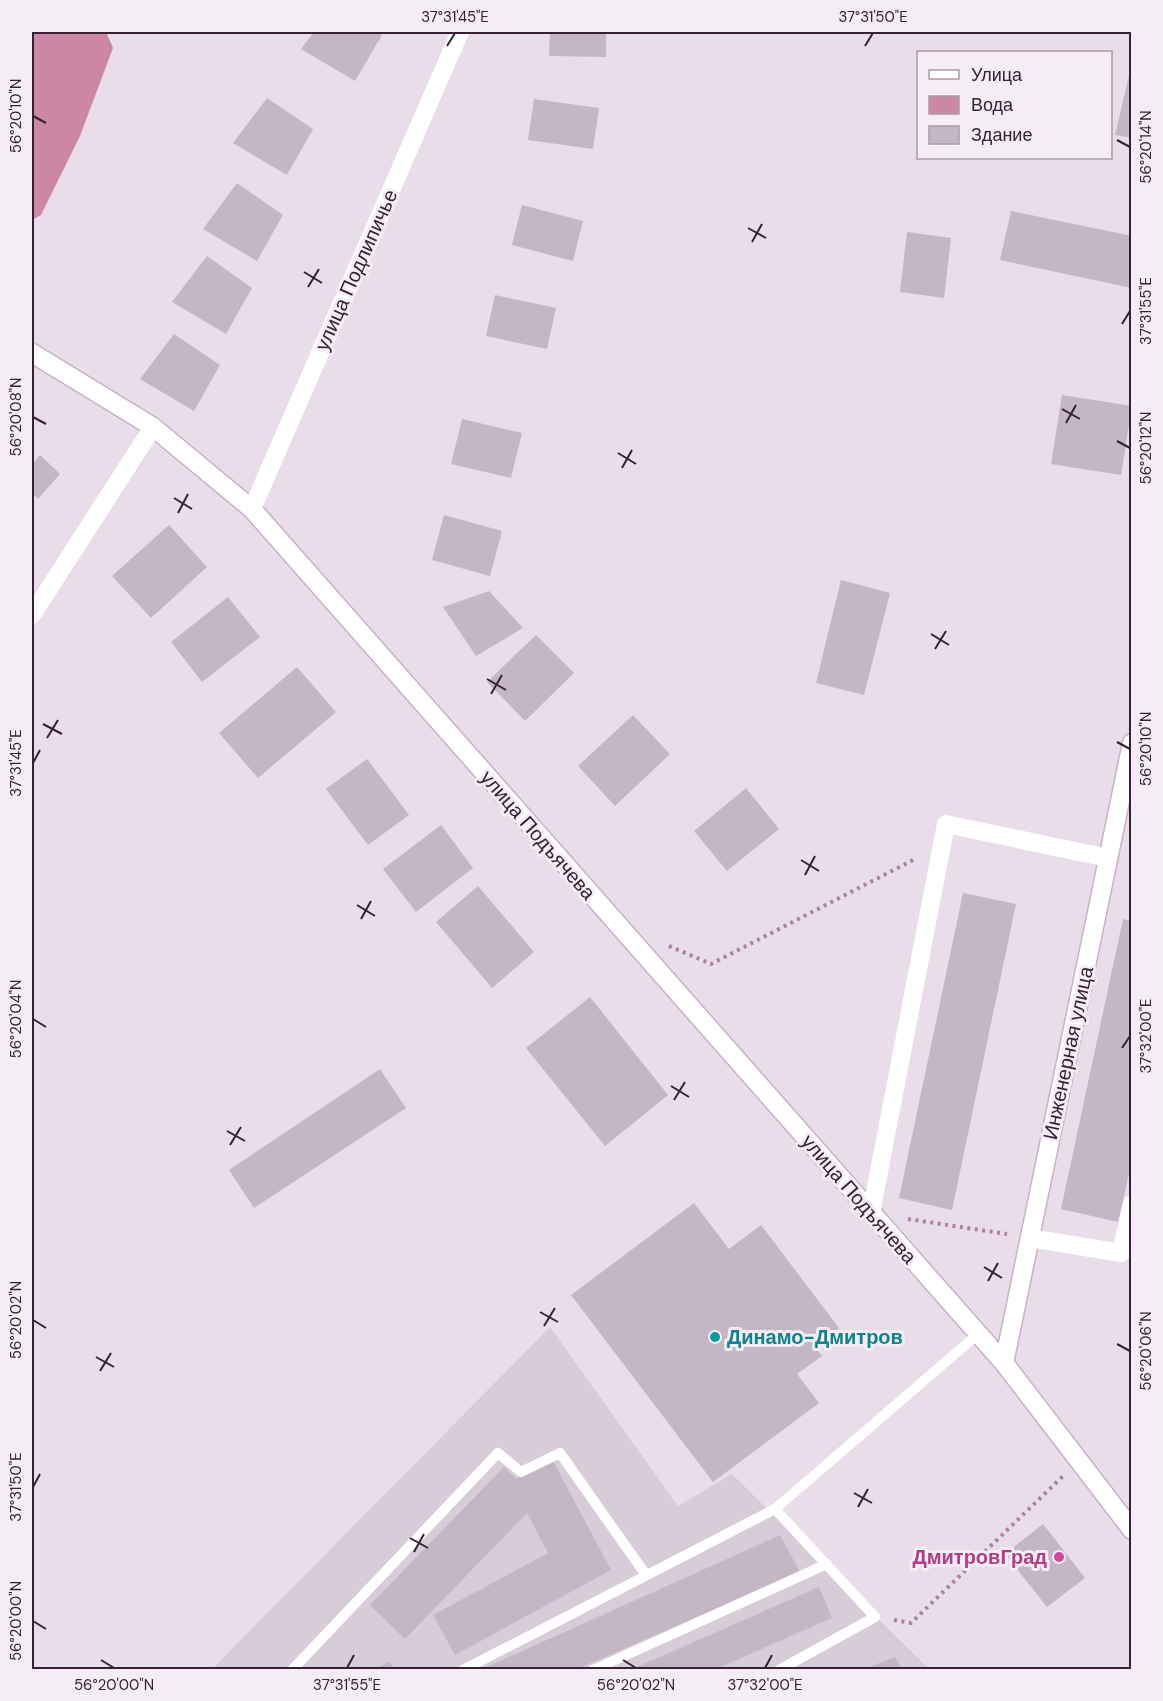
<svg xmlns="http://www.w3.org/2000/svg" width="1163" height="1701" font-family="'DM Sans',sans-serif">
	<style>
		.built { fill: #d7ccd8 }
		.water { fill: #cc87a5 }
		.building { fill: #c5b6c6 }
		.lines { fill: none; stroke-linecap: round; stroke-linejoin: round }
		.secondary-casing { stroke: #c8b1c7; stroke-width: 21 }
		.path { stroke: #ab7fa6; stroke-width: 4; stroke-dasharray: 3 4.5; stroke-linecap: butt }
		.lane { stroke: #fff; stroke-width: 10 }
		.street { stroke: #fff; stroke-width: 18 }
		.secondary { stroke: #fff; stroke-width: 18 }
		.ticks { fill: none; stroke: #372034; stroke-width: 2 }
		.culture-dot { fill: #0f9aa8; stroke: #f5edf5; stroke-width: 2 }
		.hotel-dot { fill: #d1479c; stroke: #f5edf5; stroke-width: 2 }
		.labels { text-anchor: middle; stroke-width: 6; stroke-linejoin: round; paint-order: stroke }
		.street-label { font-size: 20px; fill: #372034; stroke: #f5edf5 }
		.culture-label { font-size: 20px; font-weight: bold; fill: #0d838f; stroke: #f5edf5; text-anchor: start }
		.hotel-label { font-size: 20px; font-weight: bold; fill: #b23c85; stroke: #f5edf5; text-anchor: end }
		.neatline { fill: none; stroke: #372034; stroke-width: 2 }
		.ticks-label { font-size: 15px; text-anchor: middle; fill: #372034 }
	</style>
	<rect width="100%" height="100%" fill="#e8dde8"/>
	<polygon class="built" points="550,1327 678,1506 732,1474 929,1669 211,1670"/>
	<polygon class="water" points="32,32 106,32 113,48 80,136 41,215 32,220"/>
	<g class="building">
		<polygon points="314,32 377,32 382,35 355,81 301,49"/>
		<polygon points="550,32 606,32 606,57 549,56"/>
		<polygon points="1132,63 1132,138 1115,135"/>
		<polygon points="267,98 313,129 287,175 233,143"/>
		<polygon points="534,99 599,108 593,149 528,140"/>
		<polygon points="237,183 283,215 257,261 203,229"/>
		<polygon points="522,205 583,221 573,261 512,245"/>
		<polygon points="1011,211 1132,236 1132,288 1000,260"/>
		<polygon points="907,232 951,238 944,298 900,292"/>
		<polygon points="207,256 252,288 226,334 172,302"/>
		<polygon points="495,295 556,308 547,349 486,336"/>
		<polygon points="174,334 220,365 194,411 140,379"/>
		<polygon points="1062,395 1132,406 1121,475 1051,464"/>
		<polygon points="462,419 522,433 511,478 451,464"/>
		<polygon points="40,455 60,474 38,499 32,493 32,465"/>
		<polygon points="444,515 502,531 490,576 432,560"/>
		<polygon points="169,525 207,567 151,618 112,576"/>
		<polygon points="841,580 890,593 864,695 816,683"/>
		<polygon points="489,591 523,628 476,656 443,607"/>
		<polygon points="228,597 260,637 202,682 171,642"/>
		<polygon points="536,635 574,673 525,721 487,682"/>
		<polygon points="297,667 336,712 258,778 219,733"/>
		<polygon points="633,715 670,754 615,806 578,766"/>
		<polygon points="367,759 409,815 368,845 326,789"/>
		<polygon points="746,788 779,829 727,871 694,831"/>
		<polygon points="441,825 473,868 416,912 383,869"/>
		<polygon points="478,886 534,952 492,988 436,922"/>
		<polygon points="963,893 1016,904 952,1210 899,1198"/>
		<polygon points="1123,919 1132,921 1132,1161 1118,1222 1061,1209"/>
		<polygon points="590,997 668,1095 605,1146 526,1048"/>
		<polygon points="380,1069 406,1108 254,1208 229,1170"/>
		<polygon points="694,1203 729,1249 761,1225 839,1328 815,1347 822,1356 797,1374 819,1403 713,1482 571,1295"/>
		<polygon points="552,1459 611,1570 455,1655 433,1615 548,1553 527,1513 405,1639 370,1605 504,1467 516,1479"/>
		<polygon points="1043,1524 1085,1578 1047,1607 1005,1554"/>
		<polygon points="780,1535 800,1572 575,1670 480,1670"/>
		<polygon points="819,1587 832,1618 714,1670 630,1670"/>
		<polygon points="895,1657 903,1670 864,1670 864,1669"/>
		<polygon points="389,1661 395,1670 375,1670"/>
	</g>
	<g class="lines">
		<defs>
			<g id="secondary">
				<polyline points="32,353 153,427 252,509 1004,1363 1132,1530"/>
				<polyline points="1004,1363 1132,743"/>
			</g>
		</defs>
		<use href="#secondary" class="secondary-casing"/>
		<g class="path">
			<polyline points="669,946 711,964 917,858"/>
			<polyline points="908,1219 1007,1234"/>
			<polyline points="894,1620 911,1623 1063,1476"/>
		</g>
		<g class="lane">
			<polyline points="292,1670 498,1453 521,1472 560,1453 646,1575"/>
			<polyline points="463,1670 775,1509"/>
			<polyline points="593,1670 827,1564"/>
			<polyline points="779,1670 875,1617 775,1509 978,1334"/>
		</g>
		<g class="street">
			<polyline points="252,509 460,32"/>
			<polyline points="32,615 153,427"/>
			<polyline points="871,1213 946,824 1108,858"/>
			<polyline points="1030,1238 1121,1253 1132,1204"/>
		</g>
		<use href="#secondary" class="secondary"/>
	</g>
	<path class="ticks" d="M447 46 455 33M865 46 873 33M33 116 46 123M1117 140 1130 147M748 228 766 238M752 242 762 224M304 272 322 283M308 287 319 269M1122 324 1130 311M1062 409 1080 419M33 417 46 424M1066 423 1076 405M1117 441 1130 448M618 453 636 464M622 468 632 450M174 498 192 509M178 513 188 494M931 634 949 645M935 649 946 631M487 679 506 690M491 694 502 675M43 724 62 734M47 738 58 720M1117 742 1130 749M33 763 40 750M801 860 819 871M805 875 815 856M357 905 375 916M361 919 371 901M33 1019 46 1027M1122 1048 1130 1036M671 1086 689 1097M674 1100 685 1082M227 1131 245 1141M230 1145 241 1127M984 1267 1002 1278M988 1281 998 1263M540 1312 558 1322M33 1320 46 1328M544 1326 555 1308M1117 1344 1130 1351M96 1357 114 1367M100 1371 111 1353M33 1487 40 1474M854 1493 872 1503M858 1507 868 1489M410 1538 428 1548M414 1552 424 1534M33 1621 46 1629M101 1660 114 1668M623 1660 636 1668M347 1668 354 1655M765 1668 772 1655"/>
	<circle class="culture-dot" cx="715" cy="1337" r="6"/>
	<circle class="hotel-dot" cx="1059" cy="1557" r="6"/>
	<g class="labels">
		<g class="street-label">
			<text transform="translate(356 270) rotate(-66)" y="7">улица Подлипичье</text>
			<text transform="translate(538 835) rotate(49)" y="7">улица Подъячева</text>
			<text transform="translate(1068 1053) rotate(-78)" y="7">Инженерная улица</text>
			<text transform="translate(859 1199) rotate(49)" y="7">улица Подъячева</text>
		</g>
		<g class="culture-label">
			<text x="727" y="1344">Динамо-Дмитров</text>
		</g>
		<g class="hotel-label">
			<text x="1047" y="1564">ДмитровГрад</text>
		</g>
	</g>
	<rect width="1163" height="1701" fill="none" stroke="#f5edf5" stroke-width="66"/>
	<rect x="917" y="51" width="195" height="108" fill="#f5edf5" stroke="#a99ba8" stroke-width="1.5"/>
	<rect x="929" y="70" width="30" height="9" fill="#ffffff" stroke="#a99ba8" stroke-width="1.5"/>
	<text x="971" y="81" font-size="18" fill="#372034">Улица</text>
	<rect x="929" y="96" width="30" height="18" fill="#cc87a5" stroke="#a99ba8" stroke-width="1.5"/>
	<text x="971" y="111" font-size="18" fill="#372034">Вода</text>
	<rect x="929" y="126" width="30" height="18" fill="#c5b6c6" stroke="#a99ba8" stroke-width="1.5"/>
	<text x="971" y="141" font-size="18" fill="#372034">Здание</text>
	<rect x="33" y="33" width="1097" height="1635" class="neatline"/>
	<g class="ticks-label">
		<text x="455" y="22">37°31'45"E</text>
		<text x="873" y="22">37°31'50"E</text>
		<text transform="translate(16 116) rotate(-90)" y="5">56°20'10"N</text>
		<text transform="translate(1146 147) rotate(-90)" y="5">56°20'14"N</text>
		<text transform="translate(1146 311) rotate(-90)" y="5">37°31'55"E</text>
		<text transform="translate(16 417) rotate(-90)" y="5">56°20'08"N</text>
		<text transform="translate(1146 448) rotate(-90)" y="5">56°20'12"N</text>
		<text transform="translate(1146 749) rotate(-90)" y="5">56°20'10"N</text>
		<text transform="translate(16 763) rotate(-90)" y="5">37°31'45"E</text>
		<text transform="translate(16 1019) rotate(-90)" y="5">56°20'04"N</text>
		<text transform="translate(1146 1036) rotate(-90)" y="5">37°32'00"E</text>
		<text transform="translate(16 1320) rotate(-90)" y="5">56°20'02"N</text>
		<text transform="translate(1146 1351) rotate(-90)" y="5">56°20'06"N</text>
		<text transform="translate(16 1487) rotate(-90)" y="5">37°31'50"E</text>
		<text transform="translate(16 1621) rotate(-90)" y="5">56°20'00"N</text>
		<text x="114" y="1690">56°20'00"N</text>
		<text x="347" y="1690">37°31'55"E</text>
		<text x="636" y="1690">56°20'02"N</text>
		<text x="765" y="1690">37°32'00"E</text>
	</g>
</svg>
